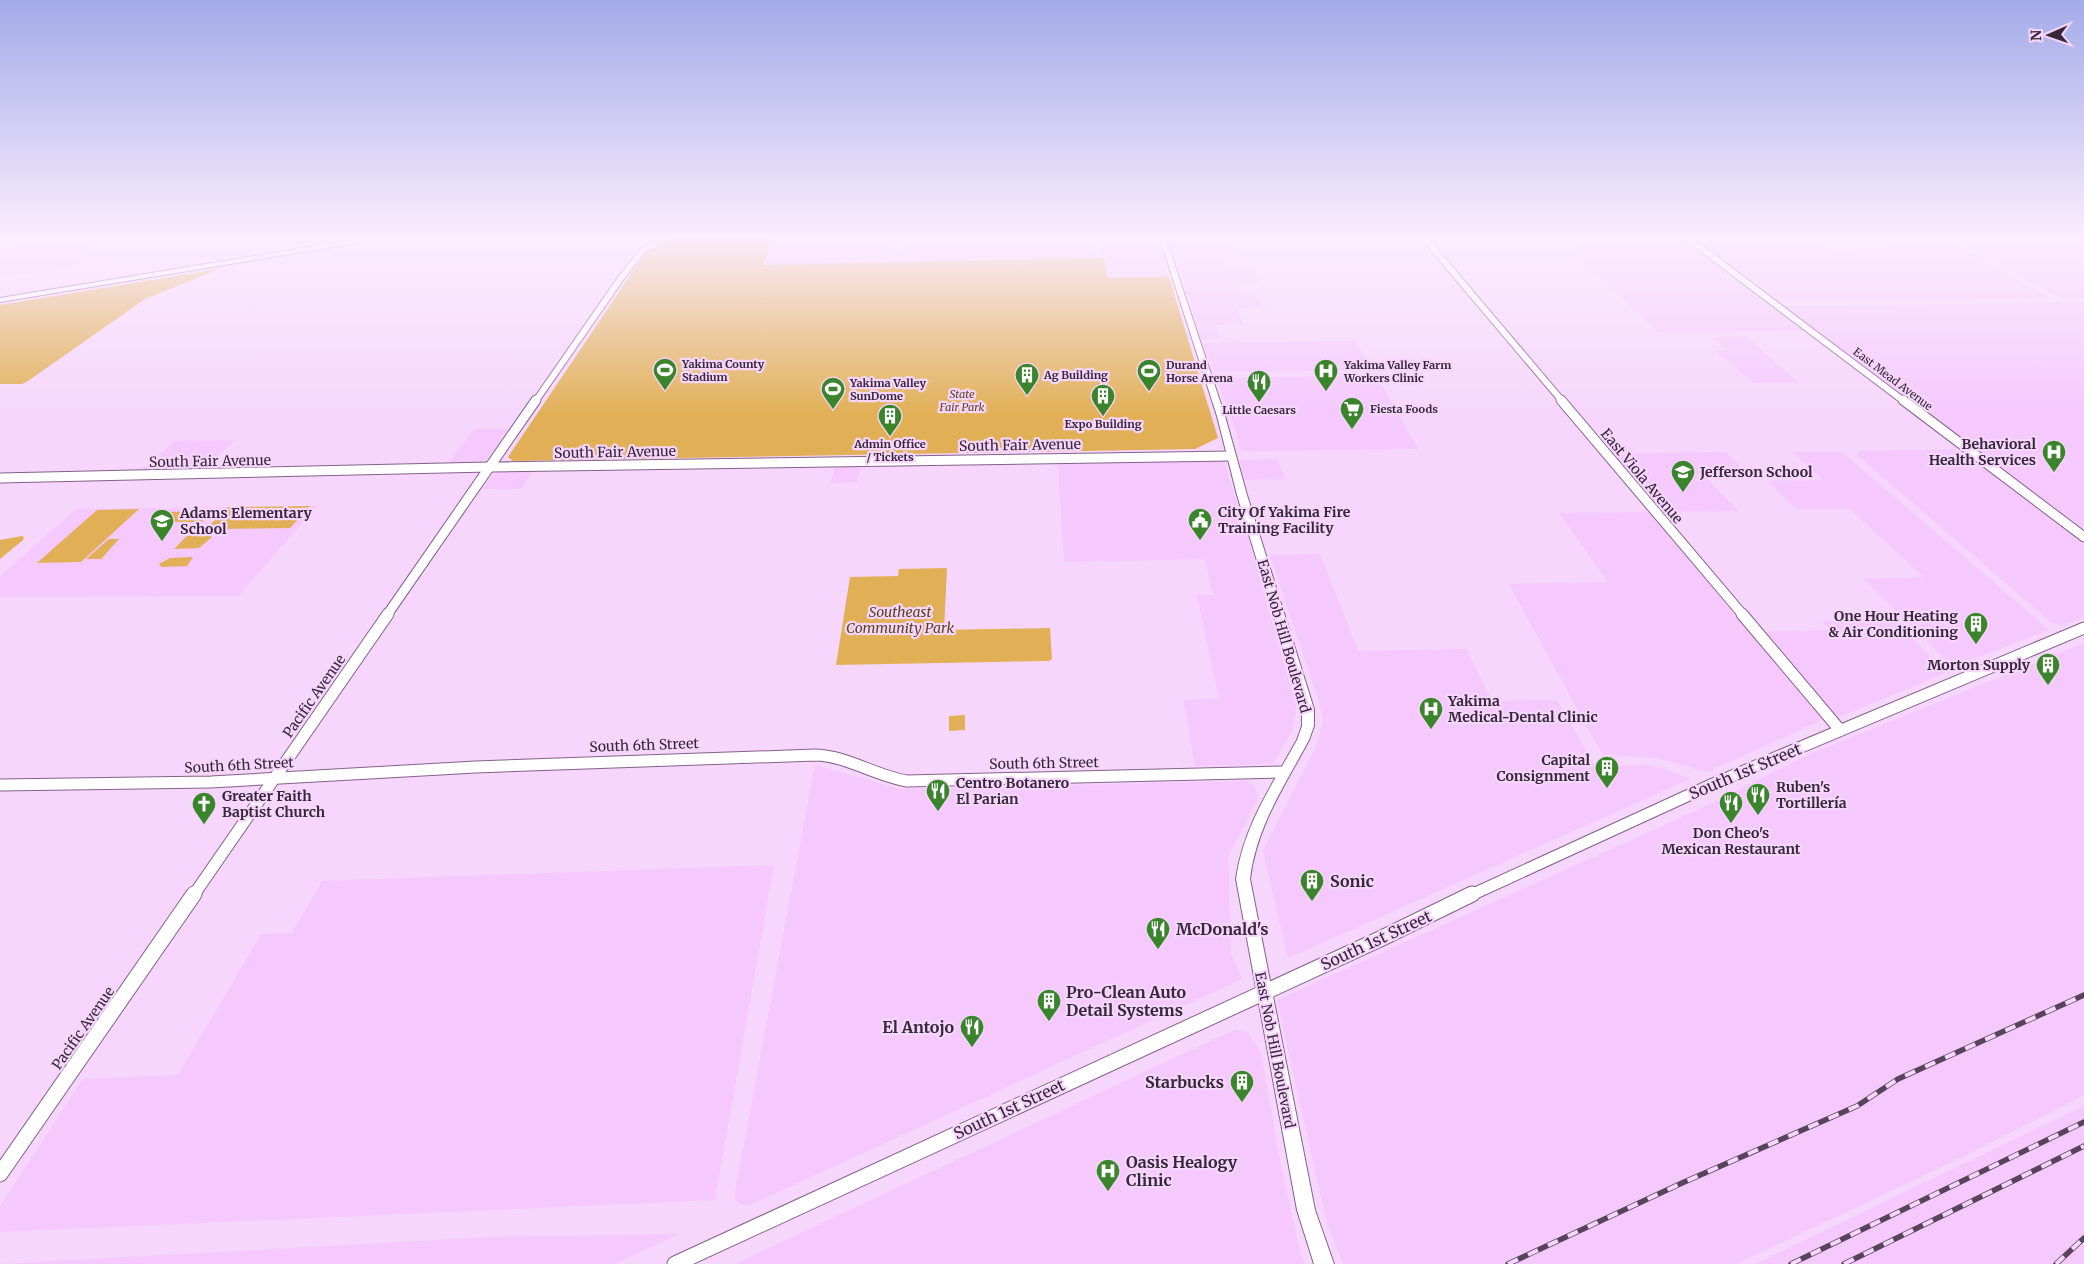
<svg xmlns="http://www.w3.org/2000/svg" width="2084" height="1264" font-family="Merriweather,serif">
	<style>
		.built { fill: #f5c8fe }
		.green { fill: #e1af55 }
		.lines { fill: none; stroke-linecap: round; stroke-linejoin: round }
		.secondary-far3-casing { stroke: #84618c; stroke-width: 8 }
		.secondary-far2-casing { stroke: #84618c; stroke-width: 11 }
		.secondary-far1-casing { stroke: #84618c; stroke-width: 13 }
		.secondary-casing { stroke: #84618c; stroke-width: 17 }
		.primary-casing { stroke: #84618c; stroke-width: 2 }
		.highway-casing { stroke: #84618c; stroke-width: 2 }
		.secondary-far3 { stroke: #fff; stroke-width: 6 }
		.secondary-far2 { stroke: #fff; stroke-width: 9 }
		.secondary-far1 { stroke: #fff; stroke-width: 11 }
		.secondary { stroke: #fff; stroke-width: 15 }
		.primary { fill: #fff; fill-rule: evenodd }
		.highway { fill: #fff; fill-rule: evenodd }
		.rail-casing { stroke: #56455a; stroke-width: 5.5 }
		.rail { stroke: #f6d6fc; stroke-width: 4; stroke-dasharray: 11; stroke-linecap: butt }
		.labels { text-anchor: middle; stroke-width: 4.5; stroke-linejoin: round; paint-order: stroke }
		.far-poi-label { font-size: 11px; font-weight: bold; fill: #362739; stroke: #f6d6fc; text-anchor: start }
		.far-street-label { font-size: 11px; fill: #362739; stroke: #f6d6fc }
		.far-park-label { font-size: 11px; font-style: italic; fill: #5a441e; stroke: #f6d6fc }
		.poi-label { font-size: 14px; font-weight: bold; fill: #362739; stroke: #f6d6fc; text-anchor: start }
		.street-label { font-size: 14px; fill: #362739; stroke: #f6d6fc }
		.park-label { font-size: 14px; font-style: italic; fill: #5a441e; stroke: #f6d6fc }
		.near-street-label { font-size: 16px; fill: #362739; stroke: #f6d6fc }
		.near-poi-label { font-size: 16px; font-weight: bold; fill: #362739; stroke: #f6d6fc; text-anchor: start }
	</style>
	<rect width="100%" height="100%" fill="#f6d6fc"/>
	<g class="built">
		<polygon points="9,239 134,239 124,245 93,246 81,255 101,255 91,262 43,272 0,277 0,247 16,247 30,240"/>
		<polygon points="773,239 894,239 889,263 762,265"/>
		<polygon points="906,239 1092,239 1096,259 902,263"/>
		<polygon points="1099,239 1156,239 1169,277 1108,278"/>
		<polygon points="1170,239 1228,239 1236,258 1224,258 1228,268 1254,268 1260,282 1232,282 1236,293 1255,293 1262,307 1237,308 1243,325 1216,325 1220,339 1201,339"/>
		<polygon points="1567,239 1683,239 1804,331 1659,332 1573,253 1581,252"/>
		<polygon points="1878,239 1944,239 2051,298 1779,300 1701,241 1817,240 1833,251 1896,250"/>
		<polygon points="1954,239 2084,239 2084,298 2065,298 2055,295"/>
		<polygon points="2084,302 2084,530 1782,306"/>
		<polygon points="1711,337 1746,337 1800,383 1754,383 1715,351 1727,350"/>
		<polygon points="1355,341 1372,370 1214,372 1203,343"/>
		<polygon points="1376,375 1418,449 1243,451 1240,448 1234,425 1217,380 1222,378"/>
		<polygon points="474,429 509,429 486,460 478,463 447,465"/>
		<polygon points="235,440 204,468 195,471 139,472 175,441"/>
		<polygon points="1954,449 1964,452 2084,545 2084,617 2064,626 2051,622 1856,454 1860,451"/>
		<polygon points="1725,452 1749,475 1706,477 1738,511 1661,512 1611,454"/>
		<polygon points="1793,452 1842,452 2049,630 1953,667 1864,579 1924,577 1850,509 1796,509 1768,481 1823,480"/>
		<polygon points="1277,459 1285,479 1245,480 1239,460"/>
		<polygon points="1223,460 1244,524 1296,706 1293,729 1273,764 1195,766 1184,700 1219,699 1197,595 1213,595 1205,559 1064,562 1058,466 1062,463"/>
		<polygon points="835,466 860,467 857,482 831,483"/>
		<polygon points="533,471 521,489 483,489 493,475 498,472"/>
		<polygon points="317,506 238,596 0,597 0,576 77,509"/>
		<polygon points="1649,512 1822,720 1707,772 1657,758 1602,754 1509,584 1608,582 1559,513"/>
		<polygon points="1320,554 1358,651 1466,649 1492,701 1557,700 1595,766 1647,765 1659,767 1690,779 1288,958 1263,851 1317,744 1323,721 1318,699 1270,555"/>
		<polygon points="1895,620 1946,673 1834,719 1762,632 1830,630 1822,621"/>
		<polygon points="2084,643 2084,1095 1967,1155 1736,1264 1343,1264 1326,1220 1277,1000 1691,813 1808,755"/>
		<polygon points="815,765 900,789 1246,781 1253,784 1259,796 1228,857 1231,955 1242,979 748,1206 739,1204 735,1199 735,1192"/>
		<polygon points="774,865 715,1200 0,1232 0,1206 83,1079 178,1075 261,934 292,933 322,881"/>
		<polygon points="1236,1029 1249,1033 1261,1052 1279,1156 1300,1252 1305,1264 735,1264"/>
		<polygon points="2084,1106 2084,1264 1755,1264"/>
		<polygon points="679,1234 614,1264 0,1264 491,1237"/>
	</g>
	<g class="green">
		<polygon points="672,239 773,239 763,265 1104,258 1108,278 1169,277 1218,438 1195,449 513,461 508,457 646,252"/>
		<polygon points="219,269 145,299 28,381 22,384 0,384 0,305"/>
		<polygon points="310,506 290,528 206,529 228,507"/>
		<polygon points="139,509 81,562 37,563 97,510"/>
		<polygon points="213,511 202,522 151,522 162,512"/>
		<polygon points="209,535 212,537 199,548 174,549 187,536"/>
		<polygon points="22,536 24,537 23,540 0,559 0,540"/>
		<polygon points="109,539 119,539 101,559 86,559"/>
		<polygon points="193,557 187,566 161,567 159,564 170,558"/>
		<polygon points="947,568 944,630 1050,628 1052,659 1049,661 836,665 850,577 898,576 899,569"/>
		<polygon points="965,715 965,730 949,731 949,716"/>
	</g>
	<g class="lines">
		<defs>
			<g id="secondary-far3">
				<polyline points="1425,239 1563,402"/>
				<polyline points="1689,239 1905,402"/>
				<polyline points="535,402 621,278 643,250 666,239"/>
			</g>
			<g id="secondary-far2">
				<polyline points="1561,400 1743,615"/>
				<polyline points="1903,400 2084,537"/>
				<polyline points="0,478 490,467 1231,456"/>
				<polyline points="387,615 536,400"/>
			</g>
			<g id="secondary-far1">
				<polyline points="1742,614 1840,730"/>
				<path d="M0 785 211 782 476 767 816 755C847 756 876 776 907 781L1284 772"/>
				<polyline points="193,896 388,614"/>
				<polyline points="1469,896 1713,784 2084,628"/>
			</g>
			<g id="secondary">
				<polyline points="0,1174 194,894"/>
				<polyline points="675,1264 1380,939 1472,894"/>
			</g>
			<path id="primary" d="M1160 239H1166L1225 416 1247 495 1314 709V726L1309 740C1285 785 1256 827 1250 879L1315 1210 1334 1264H1314L1297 1210 1236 879C1243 827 1272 785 1297 740L1302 726V709L1237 495 1217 416Z"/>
			<polygon id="highway" points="357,239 373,239 369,241 0,302 0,298"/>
		</defs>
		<use href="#secondary-far3" class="secondary-far3-casing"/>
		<use href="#secondary-far2" class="secondary-far2-casing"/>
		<use href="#secondary-far1" class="secondary-far1-casing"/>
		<use href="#secondary" class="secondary-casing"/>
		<use href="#primary" class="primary-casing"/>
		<use href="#highway" class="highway-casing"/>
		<use href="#secondary-far3" class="secondary-far3"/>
		<use href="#secondary-far2" class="secondary-far2"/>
		<use href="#secondary-far1" class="secondary-far1"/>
		<use href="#secondary" class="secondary"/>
		<use href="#primary" class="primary"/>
		<use href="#highway" class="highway"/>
		<defs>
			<g id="rail">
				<polyline points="1508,1264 1682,1183 1857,1106 1898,1079 2084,995"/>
				<polyline points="1791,1264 2084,1122"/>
				<polyline points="1844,1264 2084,1146"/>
				<polyline points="2056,1264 2084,1238"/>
			</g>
		</defs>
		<use href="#rail" class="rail-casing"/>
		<use href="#rail" class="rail"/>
	</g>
	<linearGradient id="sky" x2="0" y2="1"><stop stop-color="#a3abe9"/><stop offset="0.57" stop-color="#fbedfe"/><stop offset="1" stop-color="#fbedfe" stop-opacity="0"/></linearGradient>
	<rect width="2084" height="416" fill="url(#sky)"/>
	<defs>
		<symbol id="stadium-pin" viewBox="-11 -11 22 30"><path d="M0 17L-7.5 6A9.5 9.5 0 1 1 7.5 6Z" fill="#3a842b" stroke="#f6d6fc"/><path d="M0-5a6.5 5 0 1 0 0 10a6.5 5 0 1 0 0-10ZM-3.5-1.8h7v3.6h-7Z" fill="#fff"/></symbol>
		<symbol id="hospital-pin" viewBox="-11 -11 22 30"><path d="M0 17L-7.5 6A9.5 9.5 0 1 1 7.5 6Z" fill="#3a842b" stroke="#f6d6fc"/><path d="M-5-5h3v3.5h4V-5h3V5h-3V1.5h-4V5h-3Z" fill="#fff"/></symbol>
		<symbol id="building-pin" viewBox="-11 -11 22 30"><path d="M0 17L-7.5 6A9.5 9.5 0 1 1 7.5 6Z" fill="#3a842b" stroke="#f6d6fc"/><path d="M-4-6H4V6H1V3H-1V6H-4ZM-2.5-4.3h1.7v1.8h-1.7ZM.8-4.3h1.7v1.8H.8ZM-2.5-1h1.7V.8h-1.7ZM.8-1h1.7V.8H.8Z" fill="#fff"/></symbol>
		<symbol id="restaurant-pin" viewBox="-11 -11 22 30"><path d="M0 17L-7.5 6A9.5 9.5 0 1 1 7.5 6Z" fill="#3a842b" stroke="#f6d6fc"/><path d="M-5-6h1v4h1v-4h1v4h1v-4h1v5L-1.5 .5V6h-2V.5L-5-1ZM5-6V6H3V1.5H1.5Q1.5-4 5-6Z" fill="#fff"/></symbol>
		<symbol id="supermarket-pin" viewBox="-11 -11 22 30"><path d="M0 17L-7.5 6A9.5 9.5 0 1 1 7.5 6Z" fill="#3a842b" stroke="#f6d6fc"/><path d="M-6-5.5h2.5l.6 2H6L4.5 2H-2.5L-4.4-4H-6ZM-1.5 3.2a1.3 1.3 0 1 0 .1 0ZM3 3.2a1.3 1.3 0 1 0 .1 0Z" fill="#fff"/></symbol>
		<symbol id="school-pin" viewBox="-11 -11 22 30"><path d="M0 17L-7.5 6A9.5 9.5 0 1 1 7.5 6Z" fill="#3a842b" stroke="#f6d6fc"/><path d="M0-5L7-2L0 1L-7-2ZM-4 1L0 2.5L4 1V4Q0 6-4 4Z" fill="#fff"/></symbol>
		<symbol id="civic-pin" viewBox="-11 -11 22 30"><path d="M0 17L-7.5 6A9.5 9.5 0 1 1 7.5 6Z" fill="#3a842b" stroke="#f6d6fc"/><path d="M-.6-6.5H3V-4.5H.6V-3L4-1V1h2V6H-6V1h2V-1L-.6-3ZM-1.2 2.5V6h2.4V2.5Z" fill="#fff"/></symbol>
		<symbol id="church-pin" viewBox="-11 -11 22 30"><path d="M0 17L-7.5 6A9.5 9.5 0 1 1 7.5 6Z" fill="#3a842b" stroke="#f6d6fc"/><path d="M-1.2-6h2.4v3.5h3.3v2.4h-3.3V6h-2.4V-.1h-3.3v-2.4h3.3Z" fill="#fff"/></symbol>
	</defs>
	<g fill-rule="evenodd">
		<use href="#stadium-pin" x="651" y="356" width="28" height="38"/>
		<use href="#stadium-pin" x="1135" y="357" width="28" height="38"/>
		<use href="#hospital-pin" x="1312" y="357" width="28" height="38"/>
		<use href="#building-pin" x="1013" y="361" width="28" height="38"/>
		<use href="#restaurant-pin" x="1245" y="368" width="28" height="38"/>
		<use href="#stadium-pin" x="819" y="375" width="28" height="38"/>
		<use href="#building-pin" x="1089" y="382" width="28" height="38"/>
		<use href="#supermarket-pin" x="1338" y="395" width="28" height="38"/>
		<use href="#building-pin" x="876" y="402" width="28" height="38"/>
		<use href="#hospital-pin" x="2040" y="438" width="28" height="38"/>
		<use href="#school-pin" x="1669" y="458" width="28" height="38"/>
		<use href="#civic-pin" x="1186" y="506" width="28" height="38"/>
		<use href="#school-pin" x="148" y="507" width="28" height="38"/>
		<use href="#building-pin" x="1962" y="610" width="28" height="38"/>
		<use href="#building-pin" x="2034" y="651" width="28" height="38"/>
		<use href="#hospital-pin" x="1417" y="695" width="28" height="38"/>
		<use href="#building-pin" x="1593" y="754" width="28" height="38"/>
		<use href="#restaurant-pin" x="924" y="777" width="28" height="38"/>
		<use href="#restaurant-pin" x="1744" y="781" width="28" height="38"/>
		<use href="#restaurant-pin" x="1717" y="789" width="28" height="38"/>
		<use href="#church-pin" x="190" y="790" width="28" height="38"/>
		<use href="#building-pin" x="1298" y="867" width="28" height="38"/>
		<use href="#restaurant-pin" x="1144" y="915" width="28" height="38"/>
		<use href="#building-pin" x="1035" y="987" width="28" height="38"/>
		<use href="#restaurant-pin" x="958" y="1013" width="28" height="38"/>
		<use href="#building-pin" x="1228" y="1068" width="28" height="38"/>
		<use href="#hospital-pin" x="1094" y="1157" width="28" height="38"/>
	</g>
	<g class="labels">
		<g class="far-poi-label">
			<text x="682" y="368">Yakima County<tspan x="682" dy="13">Stadium</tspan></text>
			<text x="1166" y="369">Durand<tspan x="1166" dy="13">Horse Arena</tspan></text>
			<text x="1344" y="369">Yakima Valley Farm<tspan x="1344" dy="13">Workers Clinic</tspan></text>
			<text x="1044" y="379">Ag Building</text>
			<text x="850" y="387">Yakima Valley<tspan x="850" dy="13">SunDome</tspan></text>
			<text x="1370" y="413">Fiesta Foods</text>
			<text x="1259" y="414" text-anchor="middle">Little Caesars</text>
			<text x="1103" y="428" text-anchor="middle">Expo Building</text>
			<text x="890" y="448" text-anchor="middle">Admin Office<tspan x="890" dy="13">/ Tickets</tspan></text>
		</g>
		<g class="far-street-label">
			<text transform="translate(1893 379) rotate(37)" y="4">East Mead Avenue</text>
		</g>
		<g class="far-park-label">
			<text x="962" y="398">State<tspan x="962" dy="13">Fair Park</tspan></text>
		</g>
		<g class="poi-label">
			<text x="2036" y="449" text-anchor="end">Behavioral<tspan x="2036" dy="16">Health Services</tspan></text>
			<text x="1700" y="477">Jefferson School</text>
			<text x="1218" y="517">City Of Yakima Fire<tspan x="1218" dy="16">Training Facility</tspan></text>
			<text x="180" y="518">Adams Elementary<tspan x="180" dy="16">School</tspan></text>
			<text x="1958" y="621" text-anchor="end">One Hour Heating<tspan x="1958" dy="16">&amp; Air Conditioning</tspan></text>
			<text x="2030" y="670" text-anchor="end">Morton Supply</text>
			<text x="1448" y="706">Yakima<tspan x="1448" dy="16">Medical-Dental Clinic</tspan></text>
			<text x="1590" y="765" text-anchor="end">Capital<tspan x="1590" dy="16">Consignment</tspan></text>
			<text x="956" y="788">Centro Botanero<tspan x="956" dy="16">El Parian</tspan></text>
			<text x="1776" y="792">Ruben's<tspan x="1776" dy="16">Tortillería</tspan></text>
			<text x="222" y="801">Greater Faith<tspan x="222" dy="16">Baptist Church</tspan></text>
			<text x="1731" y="838" text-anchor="middle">Don Cheo's<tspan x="1731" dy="16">Mexican Restaurant</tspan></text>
		</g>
		<g class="street-label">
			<text transform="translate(1020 445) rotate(-1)" y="5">South Fair Avenue</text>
			<text transform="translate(615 452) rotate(-1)" y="5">South Fair Avenue</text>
			<text transform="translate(210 461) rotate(-1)" y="5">South Fair Avenue</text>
			<text transform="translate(1642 476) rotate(50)" y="5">East Viola Avenue</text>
			<text transform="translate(1284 636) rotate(74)" y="5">East Nob Hill Boulevard</text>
			<text transform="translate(314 696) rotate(-55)" y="5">Pacific Avenue</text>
			<text transform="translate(644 745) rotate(-2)" y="5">South 6th Street</text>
			<text transform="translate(1044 763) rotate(-1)" y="5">South 6th Street</text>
			<text transform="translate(239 765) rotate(-3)" y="5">South 6th Street</text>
			<text transform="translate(83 1028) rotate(-55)" y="5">Pacific Avenue</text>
			<text transform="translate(1275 1050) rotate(79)" y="5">East Nob Hill Boulevard</text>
		</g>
		<g class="park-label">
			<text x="900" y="617">Southeast<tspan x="900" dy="16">Community Park</tspan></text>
		</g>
		<g class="near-street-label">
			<text transform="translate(1745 771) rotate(-23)" y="6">South 1st Street</text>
			<text transform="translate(1376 940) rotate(-25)" y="6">South 1st Street</text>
			<text transform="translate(1009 1109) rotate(-25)" y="6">South 1st Street</text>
		</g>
		<g class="near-poi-label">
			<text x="1330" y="887">Sonic</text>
			<text x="1176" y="935">McDonald's</text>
			<text x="1066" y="998">Pro-Clean Auto<tspan x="1066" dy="18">Detail Systems</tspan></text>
			<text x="954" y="1033" text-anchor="end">El Antojo</text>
			<text x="1224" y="1088" text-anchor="end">Starbucks</text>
			<text x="1126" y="1168">Oasis Healogy<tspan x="1126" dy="18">Clinic</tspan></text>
		</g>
	</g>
	<g transform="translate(2049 35) rotate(268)" stroke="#f6d6fc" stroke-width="4" paint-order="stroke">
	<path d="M0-4L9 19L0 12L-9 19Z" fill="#362739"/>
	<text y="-8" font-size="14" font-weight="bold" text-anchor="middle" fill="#362739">N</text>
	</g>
</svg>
